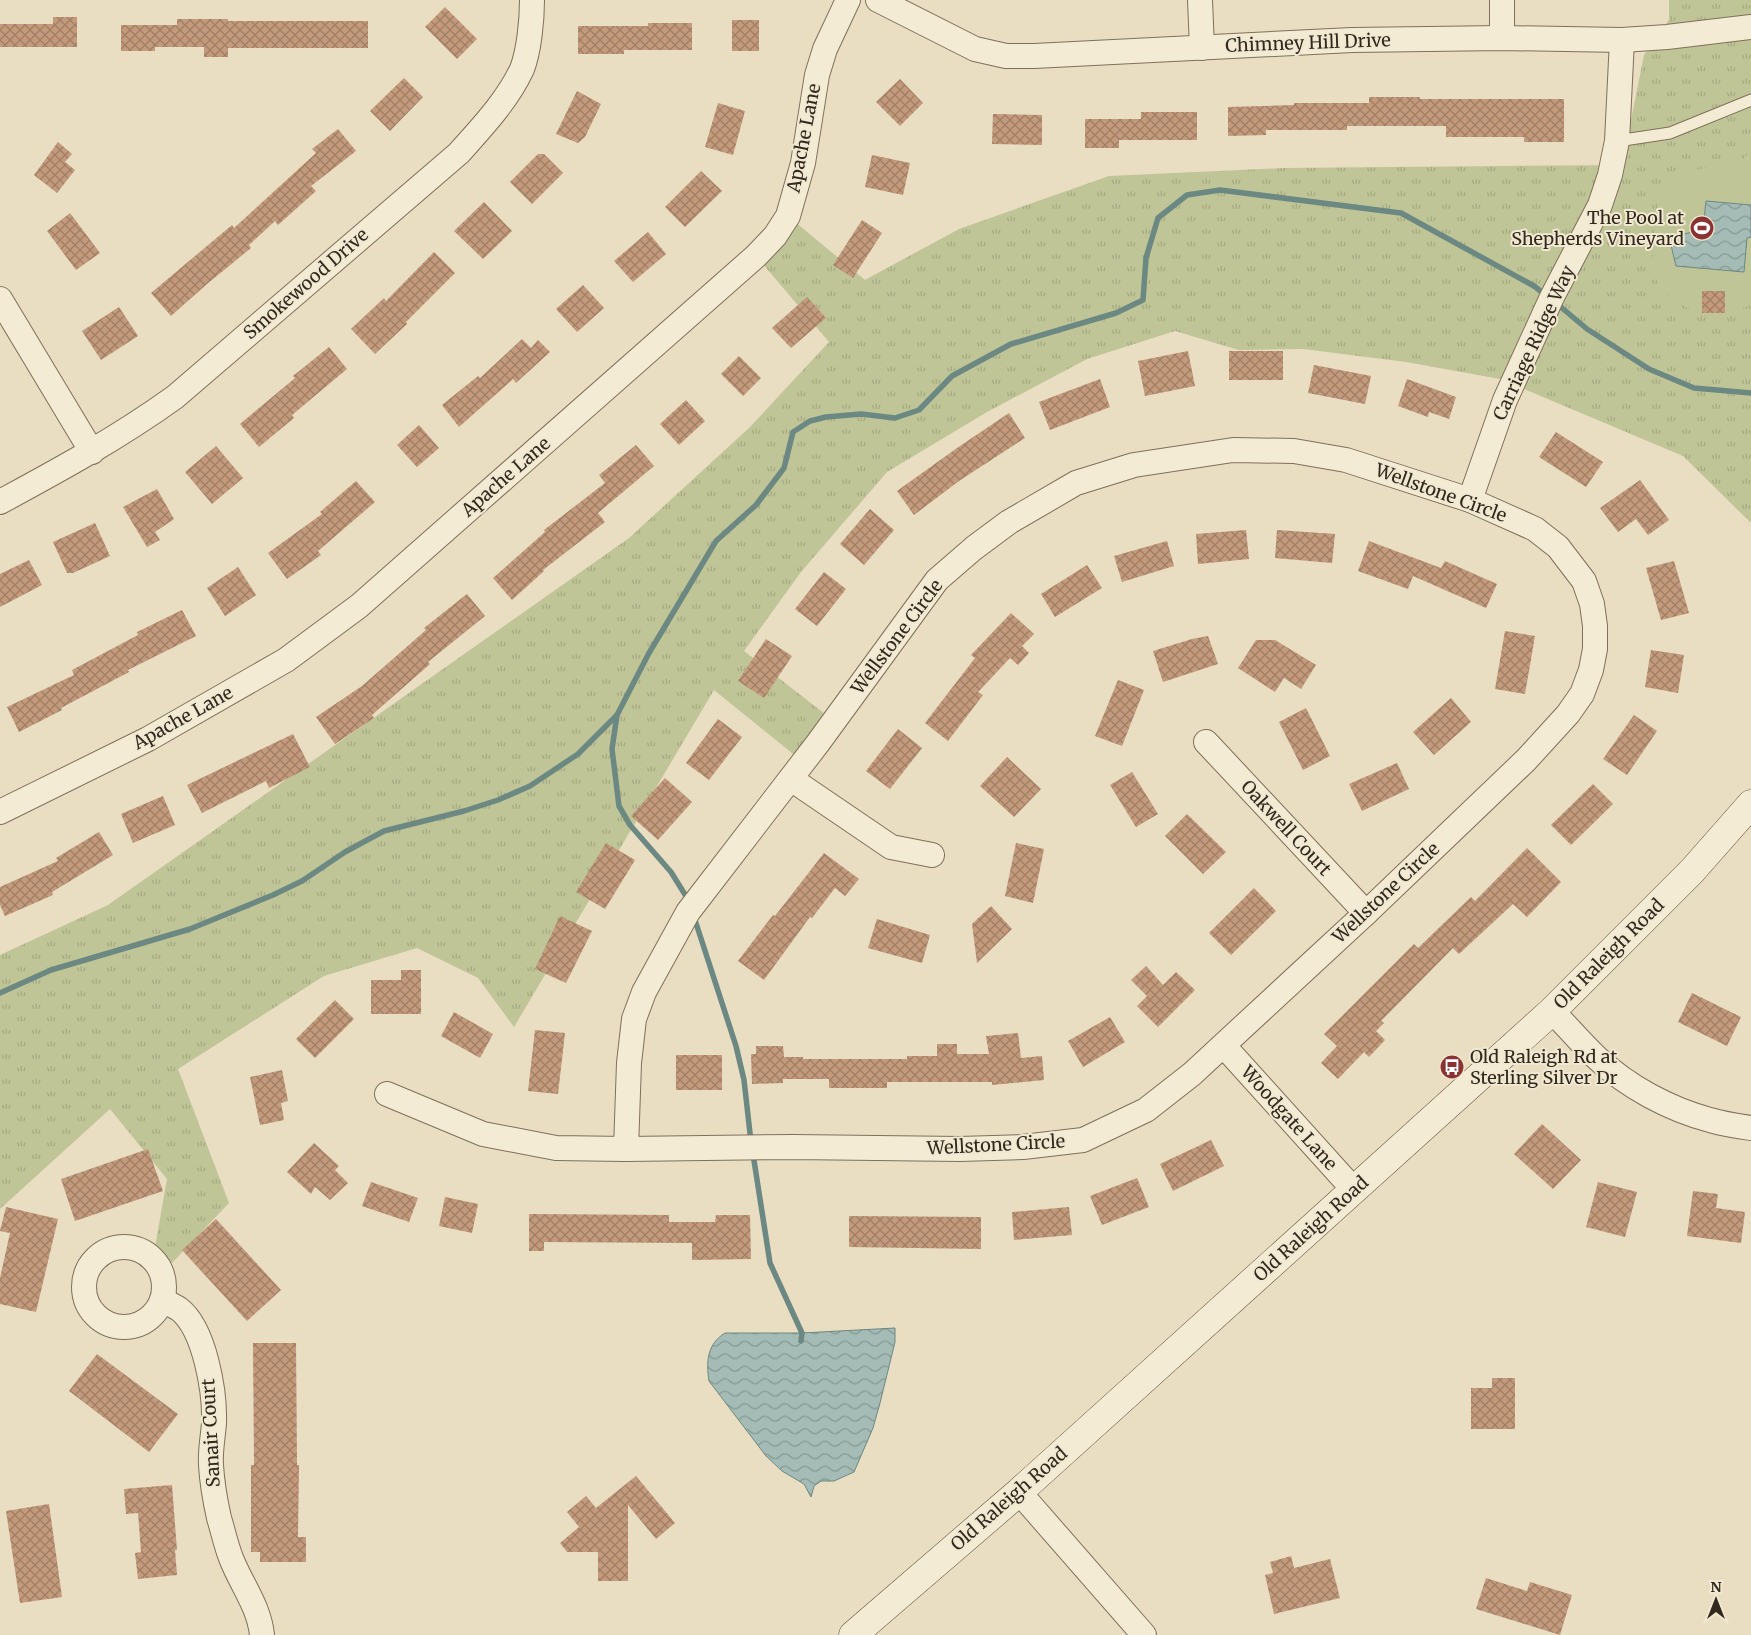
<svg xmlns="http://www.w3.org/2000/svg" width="1751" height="1635" font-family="Merriweather,serif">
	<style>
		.park { fill: url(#park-tufts) }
		.pitch { fill: #c0c597 }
		.water { fill: url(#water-waves); stroke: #6c8882 }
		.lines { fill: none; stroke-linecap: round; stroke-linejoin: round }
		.stream { stroke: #6c8882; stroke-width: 5.5 }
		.building { fill: url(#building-cross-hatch) }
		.lane-casing { stroke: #806f5b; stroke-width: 13 }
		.street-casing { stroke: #806f5b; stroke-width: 26 }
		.secondary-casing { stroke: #62513e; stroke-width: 29 }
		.lane { stroke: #f4ebd4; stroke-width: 11 }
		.street { stroke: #f4ebd4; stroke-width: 24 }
		.secondary { stroke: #f4ebd4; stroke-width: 28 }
		.labels { text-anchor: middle; stroke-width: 4; stroke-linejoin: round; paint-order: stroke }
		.street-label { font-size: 18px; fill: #32281e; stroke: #f1e8d1 }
		.poi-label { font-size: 18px; fill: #32281e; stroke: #f1e8d1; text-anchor: end }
	</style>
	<defs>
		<pattern id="park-tufts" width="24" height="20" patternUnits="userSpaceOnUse" patternTransform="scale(1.25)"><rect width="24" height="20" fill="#c0c597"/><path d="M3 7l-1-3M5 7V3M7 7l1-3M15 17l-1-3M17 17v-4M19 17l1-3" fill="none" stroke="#a5a982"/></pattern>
		<pattern id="water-waves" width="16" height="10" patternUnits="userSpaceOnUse" patternTransform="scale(1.25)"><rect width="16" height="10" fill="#a4bcb5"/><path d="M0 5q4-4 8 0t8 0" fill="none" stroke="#869993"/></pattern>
		<pattern id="building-cross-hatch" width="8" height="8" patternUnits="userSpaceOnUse" patternTransform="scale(1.25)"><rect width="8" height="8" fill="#c39a7c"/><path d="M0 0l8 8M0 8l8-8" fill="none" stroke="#9f7e65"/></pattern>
	</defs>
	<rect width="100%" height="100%" fill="#e9ddc2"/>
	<polygon class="park" points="1669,0 1751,0 1751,523 1683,456 1500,379 1406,362 1303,349 1239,350 1175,331 1087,359 987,412 887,472 801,572 744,651 834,721 803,762 714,690 514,1027 478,978 417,948 324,976 178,1069 229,1203 170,1265 155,1247 167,1179 110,1109 0,1209 0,955 108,905 629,538 750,427 829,342 756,256 788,216 865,280 959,229 1109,176 1284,168 1622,165 1644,55 1669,20"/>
	<polygon class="pitch" points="1751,149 1751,305 1732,312 1704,315 1677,303 1661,289 1652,271 1655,213 1667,187 1691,171 1742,161"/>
	<g class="water">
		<polygon points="1706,201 1751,205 1751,237 1747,238 1744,272 1676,266 1669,237 1703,230"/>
		<path d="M895 1328V1342L880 1403 873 1428 854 1472 834 1481H821L814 1486 811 1497 804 1484 782 1471 766 1456 709 1381C706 1362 707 1344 725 1333H802Z"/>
	</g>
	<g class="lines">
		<g class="stream">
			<polyline points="1556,303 1587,329 1649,369 1694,388 1751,393"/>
			<polyline points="617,715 612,749 619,806 630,825 671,872 689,901"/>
			<polyline points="694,917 736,1046 744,1080 751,1142"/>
			<polyline points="0,993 51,970 190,929 273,895 302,881 345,852 384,831 464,811 498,800 530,786 578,754 617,715 649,653 716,541 756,505 784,468 793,432 810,421 826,417 861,414 895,418 919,410 952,376 1011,344 1116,313 1143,300 1146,258 1158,218 1187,195 1220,190 1401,213 1534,286 1547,296"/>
			<polyline points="753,1154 770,1263 802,1333 801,1341"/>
		</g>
	</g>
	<g class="building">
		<polygon points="445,7 477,39 457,59 425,27"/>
		<polygon points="53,17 77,17 77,47 0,47 0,24 53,24"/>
		<polygon points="177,19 228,19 228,21 368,21 368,48 228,48 228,57 204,57 204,47 155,47 155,51 121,51 121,25 177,25"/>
		<rect x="732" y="20" width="27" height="31"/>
		<polygon points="648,23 692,23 692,50 624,50 624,54 578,54 578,26 648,26"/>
		<polygon points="404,78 423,97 390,131 370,111"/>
		<polygon points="900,79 923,103 900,126 876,102"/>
		<polygon points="577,91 601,104 585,137 578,143 556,134"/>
		<polygon points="1369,97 1420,97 1420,99 1564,99 1564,142 1524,142 1524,137 1446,137 1446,126 1347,126 1347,130 1266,130 1266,135 1228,136 1228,107 1294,105 1294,103 1369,103"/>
		<polygon points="718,103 745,111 733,155 705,147"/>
		<polygon points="1141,112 1197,112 1197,140 1119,140 1119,148 1085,148 1085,119 1141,119"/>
		<polygon points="993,114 1042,115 1042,145 992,144"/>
		<polygon points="338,129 356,151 311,186 316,191 278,225 275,221 249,245 251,248 207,284 171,316 151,293 232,225 234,228 316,153 312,149"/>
		<polygon points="58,142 72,154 65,162 75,170 57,193 34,175"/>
		<polygon points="538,154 544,154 563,173 532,204 510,182"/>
		<polygon points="872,155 910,163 903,195 865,187"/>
		<polygon points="701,171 722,191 685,227 665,207"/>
		<polygon points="484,202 512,231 483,259 454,231"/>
		<polygon points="70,213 100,253 76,270 47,231"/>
		<polygon points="862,220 882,233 853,278 833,265"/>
		<polygon points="648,232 666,254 633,282 614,261"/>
		<polygon points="434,252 455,273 406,322 407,324 375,354 351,329 384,298 386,301"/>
		<polygon points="583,285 604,308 577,332 556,309"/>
		<rect x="1702" y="291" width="23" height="22"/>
		<polygon points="807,297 826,318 791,348 772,328"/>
		<polygon points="119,307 138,336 101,360 82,331"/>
		<polygon points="522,339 531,348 538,340 550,352 516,383 513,379 459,427 442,405 478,376 480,378"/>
		<polygon points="329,347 347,369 292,415 294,418 259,447 240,424 295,378 293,376"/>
		<polygon points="1188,351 1195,386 1145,396 1138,361"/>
		<rect x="1229" y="351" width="54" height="29"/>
		<polygon points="739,356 761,378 743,396 721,374"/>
		<polygon points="1314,365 1371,376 1365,404 1308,393"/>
		<polygon points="1100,379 1110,407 1050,430 1039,402"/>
		<polygon points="1407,379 1456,397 1449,419 1429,412 1428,417 1398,406"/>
		<polygon points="686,400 705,421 679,445 660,424"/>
		<polygon points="1009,413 1025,438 959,481 914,515 897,491 957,448"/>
		<polygon points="419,425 439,448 417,467 397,445"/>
		<polygon points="1556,432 1603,462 1586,487 1539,457"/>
		<polygon points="636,445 654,466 598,513 605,522 543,570 544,571 512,600 493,578 545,532 544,530 605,483 599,475"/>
		<polygon points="216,446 243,478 212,504 185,472"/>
		<polygon points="1640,480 1669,520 1648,535 1636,519 1618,532 1600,508"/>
		<polygon points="356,481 375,502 318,551 321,555 287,579 268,553 322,514 320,512"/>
		<polygon points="157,489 174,519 155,532 160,540 147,547 123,507"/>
		<polygon points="870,509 894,530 864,565 840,544"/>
		<polygon points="95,523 110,556 73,573 67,573 53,542"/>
		<polygon points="1246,530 1249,559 1198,564 1196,534"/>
		<polygon points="1277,530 1335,534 1332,563 1275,558"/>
		<polygon points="1167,541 1174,566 1122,582 1114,556"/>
		<polygon points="1369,541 1441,568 1445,561 1497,584 1486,608 1413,576 1408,589 1358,571"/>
		<polygon points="29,560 42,585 0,607 0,574"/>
		<polygon points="1674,561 1689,613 1661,620 1646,568"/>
		<polygon points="1087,565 1102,588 1055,617 1041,594"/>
		<polygon points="238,567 256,595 225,616 207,588"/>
		<polygon points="824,572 846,589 817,626 795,609"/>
		<polygon points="467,594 485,616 428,662 430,664 372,715 374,718 335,744 316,717 362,686 426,630 424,628"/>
		<polygon points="182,610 196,636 128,670 129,672 61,708 62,710 19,732 7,707 74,675 72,670 138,635 137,632"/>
		<polygon points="1011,613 1034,634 1022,646 1029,653 1018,665 1010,658 978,692 983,695 948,741 925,723 975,658 971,655"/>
		<polygon points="1505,631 1535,636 1525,694 1495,689"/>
		<polygon points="1208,636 1218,664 1163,682 1153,651 1192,639"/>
		<polygon points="766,639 792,656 764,698 738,681"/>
		<polygon points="1256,640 1275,640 1316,665 1301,689 1284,678 1275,692 1238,668"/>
		<polygon points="1651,650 1684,655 1678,693 1645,687"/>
		<polygon points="1118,680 1144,690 1122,746 1095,736"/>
		<polygon points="1451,698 1471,722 1434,755 1413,732"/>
		<polygon points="1306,708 1330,756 1303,770 1279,722"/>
		<polygon points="1634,715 1657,731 1627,775 1603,759"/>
		<polygon points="718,719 742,737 709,780 686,763"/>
		<polygon points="898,729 922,748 890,789 866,771"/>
		<polygon points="293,734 310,767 269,788 266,781 202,813 187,785"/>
		<polygon points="1007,757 1041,789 1014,817 980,786"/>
		<polygon points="1397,763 1409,789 1362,811 1349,784"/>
		<polygon points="1132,772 1158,814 1136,827 1110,785"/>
		<polygon points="665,778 692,802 658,840 631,816"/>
		<polygon points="1593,784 1613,804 1571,845 1551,825"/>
		<polygon points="163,796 175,825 133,843 121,814"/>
		<polygon points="1187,814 1226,852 1203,874 1165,836"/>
		<polygon points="99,832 113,855 52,892 53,895 5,916 0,905 0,887 58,861 56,858"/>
		<polygon points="606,843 635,860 605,909 576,892"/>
		<polygon points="1016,843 1044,849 1033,903 1005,896"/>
		<polygon points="1527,848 1561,882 1527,917 1513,904 1459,954 1453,948 1381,1021 1384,1023 1376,1031 1385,1040 1369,1057 1364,1052 1338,1079 1321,1063 1337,1046 1324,1034 1414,944 1418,948 1471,897 1475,901"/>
		<polygon points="824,853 859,879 845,896 835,888 812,918 810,917 764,980 738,961 773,915 775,916"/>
		<polygon points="1254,888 1276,911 1231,955 1209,933"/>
		<polygon points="991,906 1012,929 977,963 972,924"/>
		<polygon points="560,916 592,931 566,983 535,969"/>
		<polygon points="877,919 930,935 922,963 868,948"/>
		<polygon points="1146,966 1163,985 1176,972 1195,990 1158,1027 1137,1006 1147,996 1131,980"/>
		<polygon points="401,970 421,970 421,1014 371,1014 371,980 401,980"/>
		<polygon points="1692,993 1741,1017 1727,1046 1678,1022"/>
		<polygon points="335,1000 354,1019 315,1058 296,1039"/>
		<polygon points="454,1012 493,1034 480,1058 441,1036"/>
		<polygon points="1110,1017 1125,1042 1083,1067 1068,1041"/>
		<polygon points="535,1030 565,1033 558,1094 528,1091"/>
		<polygon points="1018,1033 1021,1058 1042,1056 1044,1080 992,1085 992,1082 887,1082 887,1088 829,1088 829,1079 783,1079 783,1083 752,1084 751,1054 756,1054 756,1046 783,1046 784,1057 803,1057 803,1059 907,1059 907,1056 937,1056 937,1044 957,1044 957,1054 989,1054 986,1036"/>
		<rect x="676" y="1055" width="46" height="35"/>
		<polygon points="282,1070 288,1101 281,1103 284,1120 260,1125 250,1077"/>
		<polygon points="1542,1124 1581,1160 1553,1189 1514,1154"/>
		<polygon points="1211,1140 1224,1166 1173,1191 1160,1164"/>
		<polygon points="314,1143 339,1166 335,1170 348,1183 330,1200 315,1187 311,1194 287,1172"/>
		<polygon points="148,1149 163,1191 75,1221 61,1179"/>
		<polygon points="1137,1178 1149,1207 1102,1225 1090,1196"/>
		<polygon points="371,1182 418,1198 409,1222 362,1206"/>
		<polygon points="1598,1182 1637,1192 1625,1237 1586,1227"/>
		<polygon points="1693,1191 1718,1194 1716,1208 1745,1212 1741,1243 1687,1236"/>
		<polygon points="445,1197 478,1204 472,1233 439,1226"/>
		<polygon points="6,1207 58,1219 36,1312 0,1304 0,1278 10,1233 0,1231"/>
		<polygon points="1069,1207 1072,1235 1014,1240 1012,1212"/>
		<polygon points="529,1214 669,1215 669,1222 715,1222 716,1215 750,1215 751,1259 692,1260 692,1243 544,1242 544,1251 529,1251"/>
		<polygon points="849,1216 981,1217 981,1249 849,1247"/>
		<polygon points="216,1219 281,1290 247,1321 182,1250"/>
		<polygon points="253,1343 296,1343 297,1465 299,1465 298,1537 306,1537 306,1562 260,1562 260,1552 251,1552 251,1465 254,1465"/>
		<polygon points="97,1354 178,1414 149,1452 69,1391"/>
		<polygon points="1492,1378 1515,1378 1515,1429 1471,1429 1471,1388 1492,1388"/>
		<polygon points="636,1476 675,1523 656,1539 628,1505 628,1581 598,1581 598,1552 567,1552 560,1543 579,1527 567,1512 586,1496 596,1508"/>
		<polygon points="172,1485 177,1550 175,1550 177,1575 138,1579 135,1553 141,1552 138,1513 126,1514 124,1489"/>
		<polygon points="49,1504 62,1597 20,1603 6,1511"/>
		<polygon points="1291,1556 1294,1568 1330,1559 1340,1598 1274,1614 1265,1575 1273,1573 1270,1562"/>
		<polygon points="1486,1578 1527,1591 1530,1582 1572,1595 1560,1635 1476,1609"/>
	</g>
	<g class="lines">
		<defs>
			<polyline id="lane" points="1617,141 1670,133 1751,100"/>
			<g id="street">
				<polyline points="878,0 975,49 1006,56 1034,56 1352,40 1502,38 1622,40 1667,37 1751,27"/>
				<polyline points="1200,0 1202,48"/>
				<polyline points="1502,38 1502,0"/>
				<polyline points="0,299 92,452"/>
				<polyline points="1470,500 1505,400 1552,297 1600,205 1610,175 1617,141 1622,40"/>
				<path d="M0 502C61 469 118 438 175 397L459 153C482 127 507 101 522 69 529 51 532 20 532 0"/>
				<polyline points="1206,742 1366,913"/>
				<polyline points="791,779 891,847 932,855"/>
				<polyline points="0,812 148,739 286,660 359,606 756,256 775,236 788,216 803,163 817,75 825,49 848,0"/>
				<path d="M1552 1011C1567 1026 1581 1043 1597 1058 1628 1087 1669 1109 1710 1120 1723 1124 1737 1126 1751 1128"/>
				<polyline points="1224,1046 1354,1190"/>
				<polyline points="387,1094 483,1134 556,1148 626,1149 793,1147 960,1149 1023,1147 1083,1140 1146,1110 1192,1074 1366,913 1526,760 1568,714 1582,694 1591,670 1595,649 1595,626 1592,604 1584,581 1558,547 1535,529 1470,500 1346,460 1294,451 1233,450 1134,465 1076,483 1009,522 974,548 937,580 818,743 688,912 644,992 634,1019 629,1063 626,1149"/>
				<circle cx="124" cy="1287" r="40"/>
				<path d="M162 1300C168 1303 174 1306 179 1309 205 1329 215 1392 214 1423 213 1437 210 1451 211 1465 212 1483 215 1500 219 1518 223 1531 226 1545 231 1558 241 1584 259 1606 262 1635"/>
				<polyline points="1019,1492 1144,1635"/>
			</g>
			<polyline id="secondary" points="853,1635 1019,1492 1552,1011 1692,871 1751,804"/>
		</defs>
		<use href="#lane" class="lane-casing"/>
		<use href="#street" class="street-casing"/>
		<use href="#secondary" class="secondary-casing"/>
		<use href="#lane" class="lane"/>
		<use href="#street" class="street"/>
		<use href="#secondary" class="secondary"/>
	</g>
	<defs>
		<symbol id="stadium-disc" viewBox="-11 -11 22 22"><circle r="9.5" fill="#893231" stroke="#f1e8d1"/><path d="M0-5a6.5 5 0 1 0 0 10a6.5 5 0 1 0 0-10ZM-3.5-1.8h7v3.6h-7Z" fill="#fff"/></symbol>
		<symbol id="bus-disc" viewBox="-11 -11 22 22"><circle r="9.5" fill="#893231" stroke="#f1e8d1"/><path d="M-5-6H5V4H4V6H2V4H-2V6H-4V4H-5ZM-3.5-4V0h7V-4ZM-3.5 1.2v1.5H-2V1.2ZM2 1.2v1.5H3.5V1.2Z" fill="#fff"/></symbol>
	</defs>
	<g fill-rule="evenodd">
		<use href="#stadium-disc" x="1688" y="214" width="28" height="28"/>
		<use href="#bus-disc" x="1438" y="1053" width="28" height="28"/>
	</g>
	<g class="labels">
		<g class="street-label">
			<text transform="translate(1308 43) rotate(-2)" y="6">Chimney Hill Drive</text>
			<text transform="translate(804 138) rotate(-79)" y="6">Apache Lane</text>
			<text transform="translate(306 284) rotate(-41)" y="6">Smokewood Drive</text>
			<text transform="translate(1534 343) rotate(-65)" y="6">Carriage Ridge Way</text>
			<text transform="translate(506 477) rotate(-41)" y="6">Apache Lane</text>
			<text transform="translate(1441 493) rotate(20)" y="6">Wellstone Circle</text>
			<text transform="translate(897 637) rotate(-53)" y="6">Wellstone Circle</text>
			<text transform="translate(183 718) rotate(-29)" y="6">Apache Lane</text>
			<text transform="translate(1286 828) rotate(47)" y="6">Oakwell Court</text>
			<text transform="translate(1386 893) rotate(-43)" y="6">Wellstone Circle</text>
			<text transform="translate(1609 954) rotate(-45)" y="6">Old Raleigh Road</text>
			<text transform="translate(1289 1118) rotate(48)" y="6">Woodgate Lane</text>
			<text transform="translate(996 1145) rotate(-3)" y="6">Wellstone Circle</text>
			<text transform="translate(1311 1229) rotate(-42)" y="6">Old Raleigh Road</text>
			<text transform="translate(211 1433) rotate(-93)" y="6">Sanair Court</text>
			<text transform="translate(1009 1499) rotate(-41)" y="6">Old Raleigh Road</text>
		</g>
		<g class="poi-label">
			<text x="1684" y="224">The Pool at<tspan x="1684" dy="21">Shepherds Vineyard</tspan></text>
			<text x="1470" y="1063" text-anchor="start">Old Raleigh Rd at<tspan x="1470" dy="21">Sterling Silver Dr</tspan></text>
		</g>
	</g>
	<g transform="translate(1716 1600)" stroke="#f1e8d1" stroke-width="4" paint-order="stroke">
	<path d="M0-4L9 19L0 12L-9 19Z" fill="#32281e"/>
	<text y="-8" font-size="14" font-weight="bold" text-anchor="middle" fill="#32281e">N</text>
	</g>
</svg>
